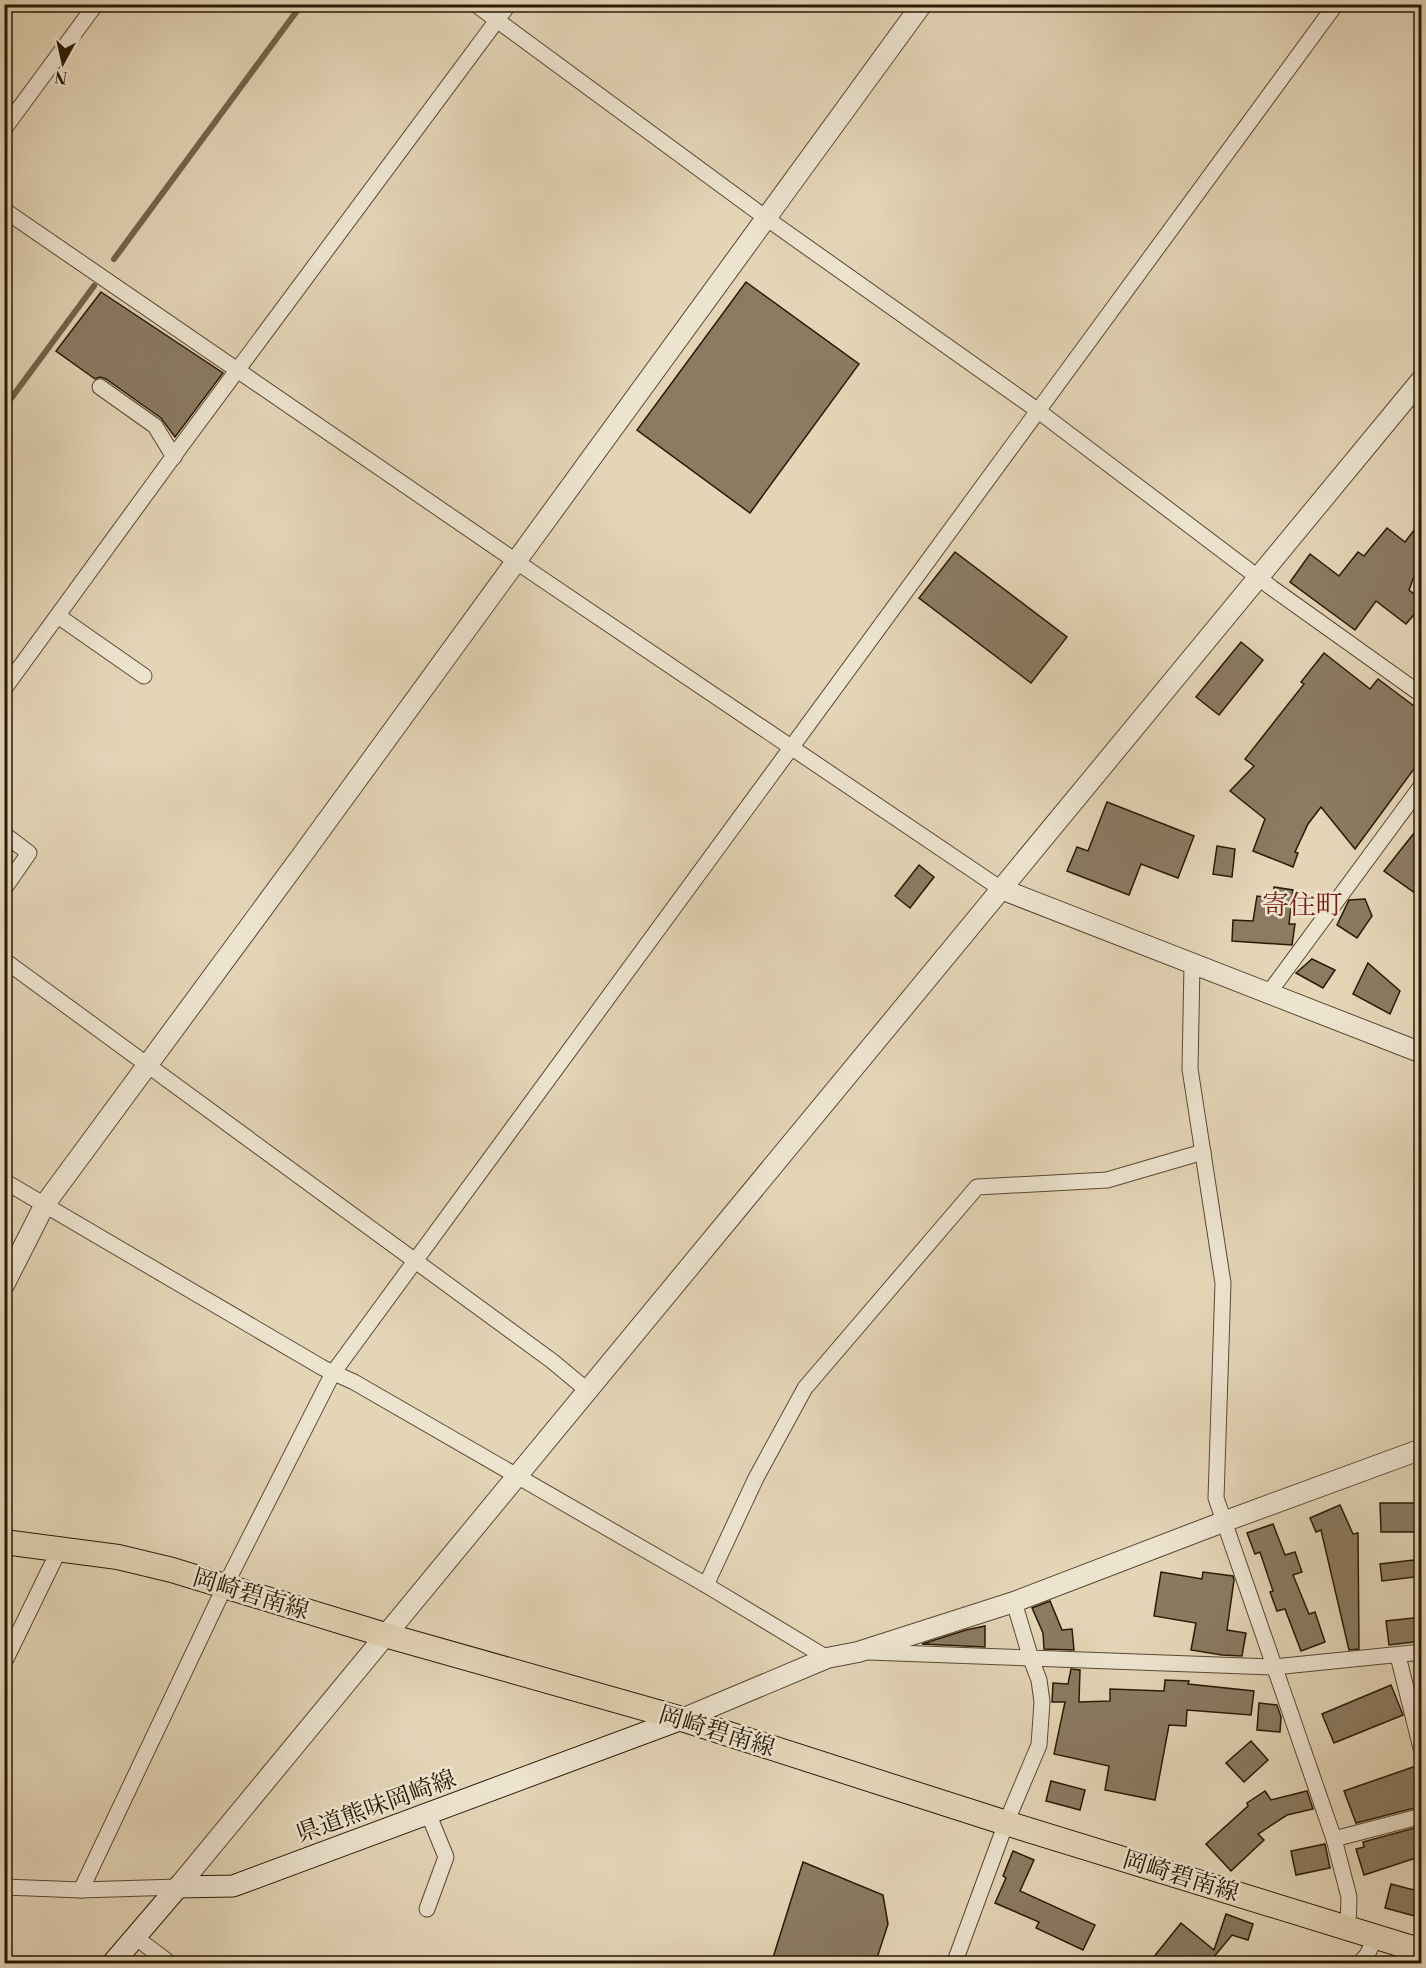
<svg xmlns="http://www.w3.org/2000/svg" width="1426" height="1968" font-family="'Libre Bodoni','Noto Serif JP',serif">
	<style>
		.lines { fill: none; stroke-linecap: round; stroke-linejoin: round }
		.stream { stroke: #74644b; stroke-width: 6 }
		.building { fill: #8b7b62; stroke: #2a1a05; stroke-width: 1.5 }
		.minor-casing { stroke: #584932; stroke-width: 17 }
		.tertiary-casing { stroke: #584932; stroke-width: 22 }
		.secondary-casing { stroke: #2a1a05; stroke-width: 23 }
		.primary-casing { stroke: #2a1a05; stroke-width: 26 }
		.minor { stroke: #ede4d0; stroke-width: 15 }
		.tertiary { stroke: #ede4d0; stroke-width: 20 }
		.secondary { stroke: #ede4d0; stroke-width: 21 }
		.primary { stroke: #e4d5b7; stroke-width: 24 }
		.labels { text-anchor: middle; stroke-width: 5; stroke-linejoin: round; paint-order: stroke }
		.street-label { font-size: 24px; fill: #2a1a05; stroke: #ede4d0 }
		.quarter-label { font-size: 27px; fill: #7a1f14; stroke: #ede4d0 }
	</style>
	<rect width="100%" height="100%" fill="#e4d5b7"/>
	<filter id="stains"><feTurbulence type="fractalNoise" baseFrequency=".00333" numOctaves="4"/><feColorMatrix values="0 0 0 0 .2 0 0 0 0 .09 0 0 0 0 .02 0 0 0 .5 -.17"/></filter>
	<radialGradient id="worn" r=".72"><stop offset=".6" stop-color="#630" stop-opacity="0"/><stop offset="1" stop-color="#630" stop-opacity=".3"/></radialGradient>
	<g class="lines">
		<g class="stream">
			<polyline points="114,259 302,4"/>
			<polyline points="4,408 94,286"/>
		</g>
	</g>
	<g class="building">
		<polygon points="746,282 859,364 750,513 637,430"/>
		<polygon points="101,292 223,373 175,437 161,418 106,379 100,377 95,379 56,351"/>
		<polygon points="1422,520 1422,555 1409,590 1422,600 1422,605 1406,624 1376,601 1355,630 1290,582 1310,554 1339,576 1358,552 1364,556 1387,528 1405,542"/>
		<polygon points="955,552 1067,637 1031,683 919,598"/>
		<polygon points="1241,642 1263,660 1219,715 1196,697"/>
		<polygon points="1324,653 1370,689 1378,679 1422,712 1422,758 1355,849 1321,807 1308,824 1295,852 1298,853 1293,867 1253,851 1265,819 1230,791 1254,766 1245,759 1304,684 1301,682"/>
		<polygon points="1107,802 1194,836 1178,878 1141,864 1129,895 1067,871 1077,847 1088,851"/>
		<polygon points="1422,823 1422,898 1384,871"/>
		<polygon points="1217,846 1235,849 1232,877 1213,874"/>
		<polygon points="919,865 934,877 910,908 895,896"/>
		<polygon points="1274,887 1293,890 1289,924 1295,924 1292,945 1232,941 1233,920 1253,921 1257,896 1272,898"/>
		<polygon points="1365,899 1372,916 1357,938 1337,925 1349,900"/>
		<polygon points="1312,959 1335,970 1323,988 1296,973"/>
		<polygon points="1368,963 1400,991 1390,1014 1353,994"/>
		<polygon points="1380,1503 1422,1503 1422,1532 1381,1532"/>
		<polygon points="1340,1505 1353,1534 1358,1533 1359,1649 1349,1650 1321,1530 1316,1532 1310,1518"/>
		<polygon points="1273,1524 1285,1555 1295,1552 1302,1572 1293,1575 1309,1614 1315,1612 1325,1642 1301,1651 1285,1609 1277,1611 1270,1592 1273,1591 1260,1552 1255,1554 1247,1533"/>
		<polygon points="1422,1559 1422,1576 1382,1581 1380,1564"/>
		<polygon points="1161,1572 1202,1579 1203,1572 1233,1576 1234,1580 1227,1630 1246,1633 1242,1656 1222,1655 1191,1650 1196,1623 1154,1616"/>
		<polygon points="1050,1601 1062,1630 1072,1629 1074,1650 1044,1649 1043,1633 1032,1608"/>
		<polygon points="1422,1617 1422,1641 1389,1645 1386,1621"/>
		<polygon points="985,1626 985,1647 922,1644 966,1630"/>
		<polygon points="1071,1669 1080,1670 1079,1702 1110,1701 1110,1689 1164,1691 1165,1680 1189,1681 1188,1684 1254,1691 1251,1715 1187,1710 1186,1726 1169,1725 1155,1800 1105,1790 1109,1766 1054,1754 1065,1702 1052,1702 1053,1683 1068,1684"/>
		<polygon points="1391,1685 1403,1715 1334,1743 1322,1714"/>
		<polygon points="1259,1703 1277,1705 1281,1717 1280,1732 1257,1730"/>
		<polygon points="1251,1741 1268,1760 1244,1782 1226,1763"/>
		<polygon points="1416,1766 1422,1781 1422,1806 1356,1823 1344,1791"/>
		<polygon points="1051,1781 1085,1790 1080,1810 1046,1801"/>
		<polygon points="1265,1791 1271,1800 1307,1791 1313,1809 1287,1815 1258,1834 1264,1840 1231,1871 1206,1844 1248,1806 1247,1803"/>
		<polygon points="1422,1826 1422,1856 1364,1875 1356,1849 1364,1847 1363,1842"/>
		<polygon points="1325,1844 1330,1868 1296,1875 1291,1851"/>
		<polygon points="1013,1851 1034,1860 1020,1891 1095,1925 1083,1950 1036,1928 1039,1922 995,1903 1006,1878 1003,1876"/>
		<polygon points="803,1862 883,1895 888,1924 875,1964 771,1964"/>
		<polygon points="1391,1884 1422,1892 1422,1918 1385,1908"/>
		<polygon points="1226,1914 1253,1924 1248,1940 1232,1935 1208,1964 1148,1964 1181,1923 1214,1950"/>
	</g>
	<g class="lines">
		<defs>
			<g id="minor">
				<polyline points="475,4 766,218 1037,410 1272,588 1422,695"/>
				<polyline points="4,129 96,4"/>
				<polyline points="4,210 536,575 1001,889"/>
				<polyline points="100,387 155,426 174,457"/>
				<polyline points="58,616 144,676"/>
				<polyline points="4,689 181,446 509,4"/>
				<polyline points="4,834 29,853 4,889"/>
				<polyline points="4,960 552,1361 587,1390"/>
				<polyline points="1192,965 1190,1069 1223,1283 1216,1498 1334,1839 1349,1897 1348,1928"/>
				<polyline points="1268,994 1422,785"/>
				<polyline points="4,1181 323,1368 354,1382 706,1585 827,1658"/>
				<polyline points="706,1585 756,1478 805,1388 977,1187 1107,1180 1203,1152"/>
				<polyline points="868,1652 1274,1667 1422,1652"/>
				<polyline points="1398,1656 1422,1752"/>
				<polyline points="4,1663 60,1548"/>
				<polyline points="1334,1839 1422,1816"/>
				<polyline points="4,1887 81,1890 178,1887"/>
				<polyline points="81,1890 225,1586 333,1373 1336,4"/>
				<polyline points="427,1909 446,1857 428,1813"/>
				<polyline points="135,1937 171,1964"/>
				<polyline points="954,1964 1006,1823 1039,1745 1042,1702 1039,1680 1031,1659 1014,1602"/>
				<polyline points="1359,1964 1367,1955 1376,1936"/>
			</g>
			<g id="tertiary">
				<polyline points="1001,889 1422,1053"/>
				<polyline points="4,1285 45,1204 300,858 922,4"/>
				<polyline points="682,1719 827,1658 858,1652 1014,1602 1223,1522 1422,1449"/>
				<polyline points="178,1887 1422,379"/>
			</g>
			<polyline id="secondary" points="112,1964 178,1887 233,1886 682,1719"/>
			<polyline id="primary" points="4,1542 118,1557 172,1570 385,1635 682,1719 1006,1823 1422,1951"/>
		</defs>
		<use href="#minor" class="minor-casing"/>
		<use href="#tertiary" class="tertiary-casing"/>
		<use href="#secondary" class="secondary-casing"/>
		<use href="#primary" class="primary-casing"/>
		<use href="#minor" class="minor"/>
		<use href="#tertiary" class="tertiary"/>
		<use href="#secondary" class="secondary"/>
		<use href="#primary" class="primary"/>
	</g>
	<g class="labels">
		<g class="street-label">
			<text transform="translate(251 1594) rotate(17)" y="8">岡崎碧南線</text>
			<text transform="translate(717 1731) rotate(17)" y="8">岡崎碧南線</text>
			<text transform="translate(376 1806) rotate(-20)" y="8">県道熊味岡崎線</text>
			<text transform="translate(1181 1876) rotate(17)" y="8">岡崎碧南線</text>
		</g>
		<g class="quarter-label">
			<text x="1302" y="914">寄住町</text>
		</g>
	</g>
	<rect width="1426" height="1968" fill="none" stroke="#e4d5b7" stroke-width="24"/>
	<rect x="6" y="6" width="1414" height="1956" fill="none" stroke="#2a1a05" stroke-width="3"/>
	<rect x="12" y="12" width="1402" height="1944" fill="none" stroke="#2a1a05" stroke-width="1.5"/>
	<g transform="translate(63 63) rotate(188)" stroke="#ede4d0" stroke-width="4.5" paint-order="stroke">
	<path d="M0-4.5L10 22L0 15L-10 22Z" fill="#2a1a05"/>
	<text y="-9" font-size="16" font-weight="bold" text-anchor="middle" fill="#2a1a05">N</text>
	</g>
	<rect width="100%" height="100%" filter="url(#stains)"/>
	<rect width="100%" height="100%" fill="url(#worn)"/>
</svg>
